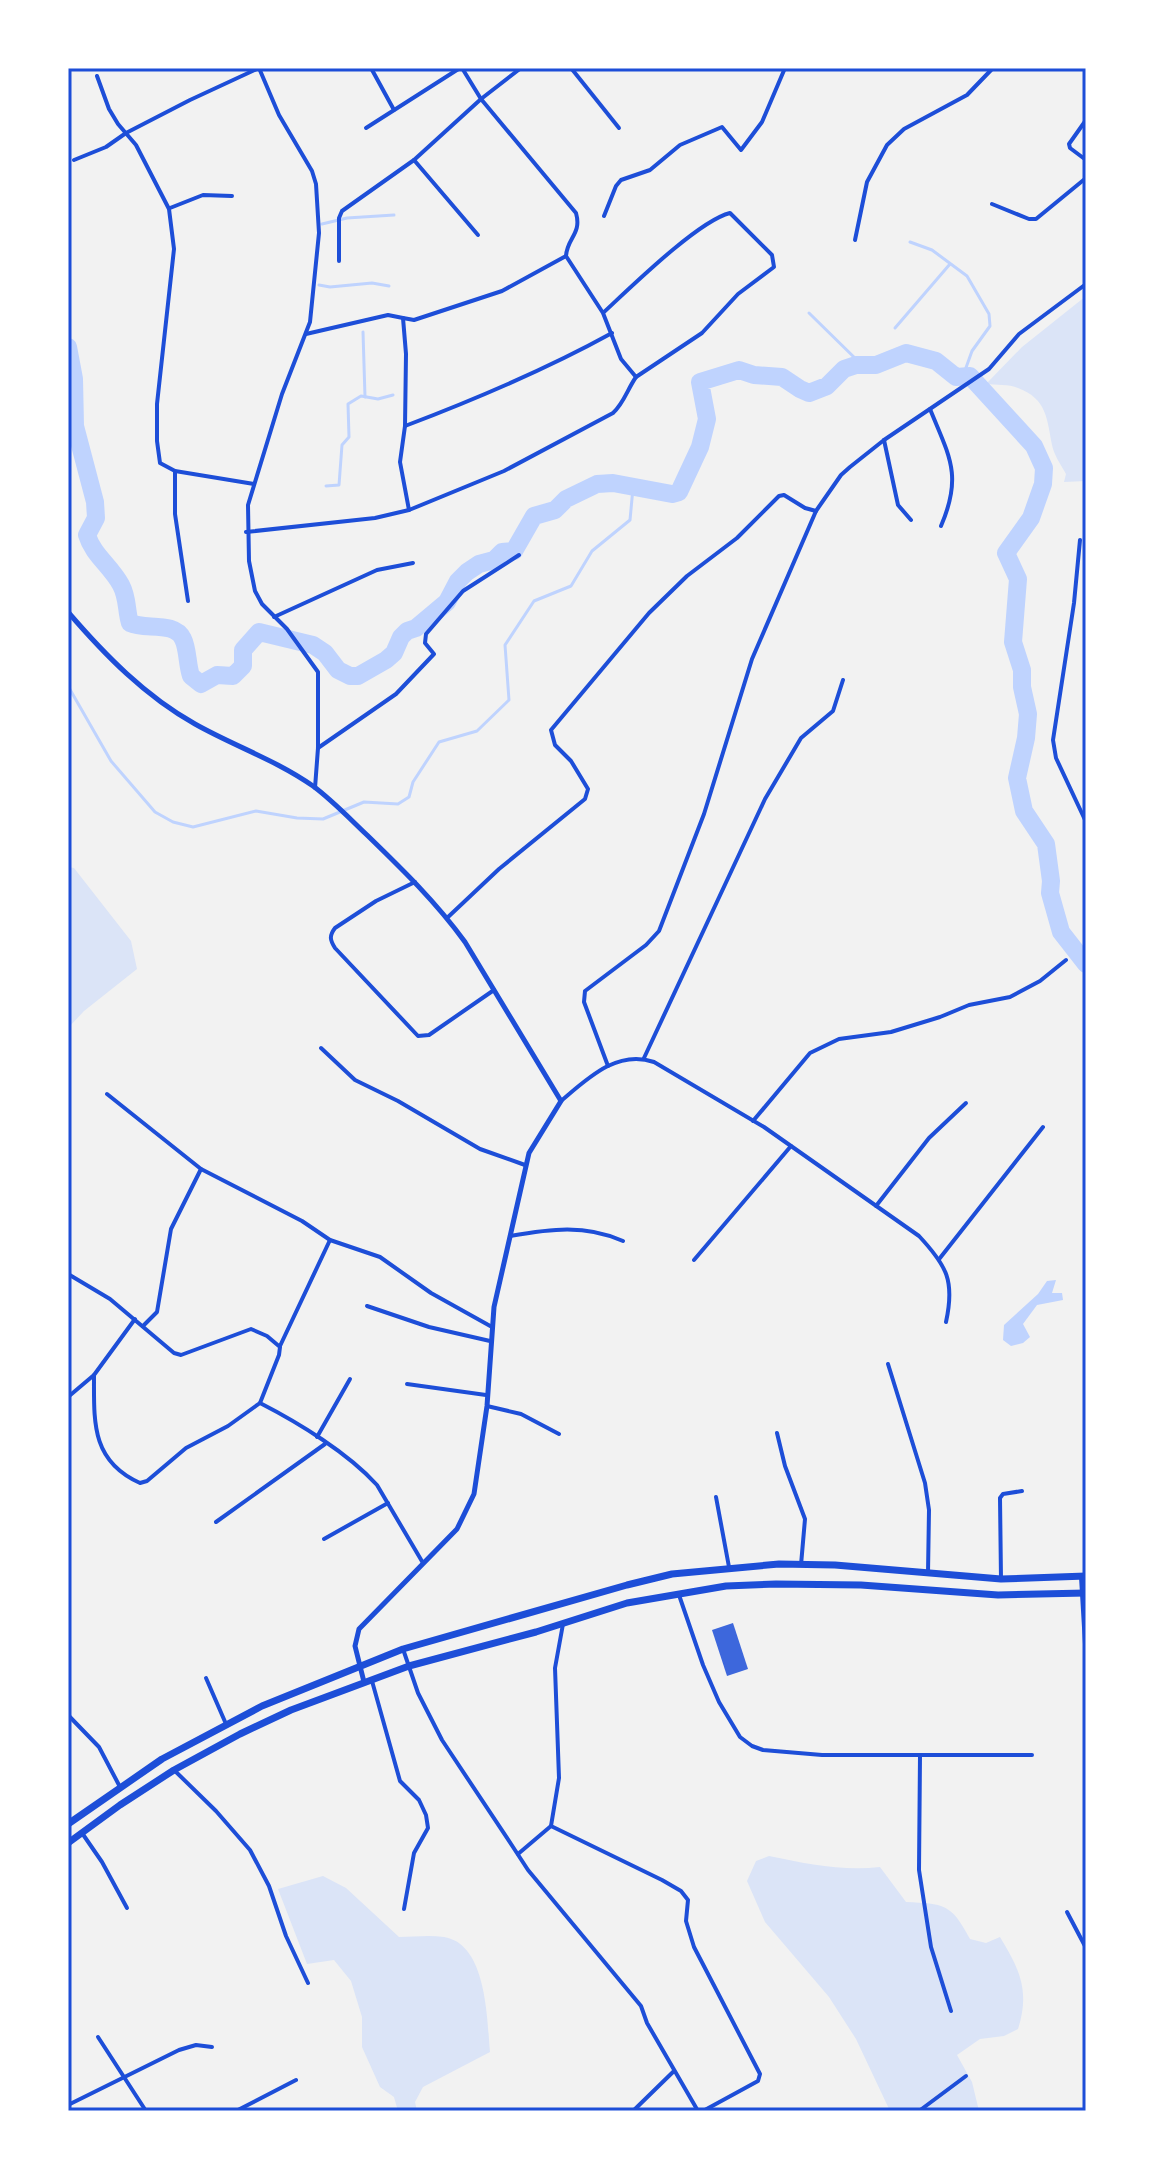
<svg xmlns="http://www.w3.org/2000/svg" width="1154" height="2179" font-family="'IBM Plex Sans',sans-serif">
	<style>
		.green { fill: #dbe4f7 }
		.water { fill: #bfd3fe }
		.lines { fill: none; stroke-linecap: round; stroke-linejoin: round }
		.stream { stroke: #bfd3fe; stroke-width: 3 }
		.river { stroke: #bfd3fe; stroke-width: 18 }
		.building { fill: #3d67dc }
		.minor { stroke: #1d4ed8; stroke-width: 4 }
		.tertiary { stroke: #1d4ed8; stroke-width: 5 }
		.trunk { stroke: #1d4ed8; stroke-width: 7 }
		.neatline { fill: none; stroke: #1d4ed8; stroke-width: 3 }
	</style>
	<rect width="100%" height="100%" fill="#f2f2f2"/>
	<g class="green">
		<path d="M1086 296V481L1064 482 1066 474C1061 465 1054 455 1052 445 1047 419 1047 399 1018 388 1009 384 996 385 986 384L1022 347Z"/>
		<polygon points="68,867 74,868 131,941 137,969 84,1011 68,1028"/>
		<path d="M769 1856C807 1864 842 1871 880 1867L906 1902C944 1904 951 1903 970 1939L986 1943 1000 1937C1020 1970 1030 1991 1018 2029L1004 2036 980 2039 957 2055 972 2082 979 2111H890L856 2039 829 1997 765 1922 747 1881 756 1861Z"/>
		<path d="M323 1876 346 1888 399 1937C413 1937 429 1935 444 1937 487 1944 487 2019 490 2052L423 2087 415 2102 417 2111H398L394 2097 380 2087 362 2047V2017L351 1981 334 1960 307 1964 278 1889Z"/>
	</g>
	<polygon class="water" points="1056,1280 1052,1293 1062,1293 1063,1300 1037,1305 1023,1324 1030,1337 1023,1343 1011,1346 1003,1340 1004,1325 1038,1294 1047,1281"/>
	<g class="lines">
		<g class="stream">
			<polyline points="322,224 347,218 394,215"/>
			<polyline points="910,242 932,250 967,276 989,314 990,326 972,351 963,376"/>
			<polyline points="319,285 330,287 372,283 389,286"/>
			<polyline points="809,313 861,364"/>
			<polyline points="895,328 950,264"/>
			<polyline points="363,332 365,397"/>
			<polyline points="326,486 339,485 342,445 349,437 348,404 361,396 378,399 393,395"/>
			<polyline points="68,686 111,761 155,812 173,822 193,827 256,811 297,818 323,819 364,802 398,804 409,797 413,782 439,742 477,731 509,700 505,645 534,601 571,586 592,551 630,520 633,488"/>
		</g>
		<path class="river" d="M68 347 74 379 75 426 95 502 96 518 87 535C93 555 111 566 121 585 128 598 126 610 130 623 145 630 175 621 183 639 188 649 187 664 191 676L201 684 217 675 233 676 243 666V650L259 632 313 645 325 653 338 670 350 676H358L386 660 394 653 401 637 407 631 416 628 447 602 458 581 467 572 479 564 494 560 502 552 514 551 534 516 555 510 566 499 597 484 613 483 672 494 679 492 700 447 707 419 700 382 739 370 754 375 782 377 800 389 809 393 827 386 844 369 856 365H876L906 353 936 361 956 377 970 376 1034 446 1044 468 1043 484 1031 518 1006 553 1018 579 1013 642 1022 670V687L1028 714 1026 738 1017 778 1024 811 1046 844 1051 881 1050 893 1061 932 1086 964"/>
	</g>
	<polygon class="building" points="733,1623 748,1669 727,1676 712,1630"/>
	<g class="lines">
		<g class="minor">
			<polyline points="259,68 279,115 312,171 316,184 319,233 310,322 282,394 248,505 249,561 255,591 262,604 287,629 318,672 318,748 315,788"/>
			<polyline points="371,68 394,110"/>
			<path d="M462 68 481 99 576 213C582 234 567 238 566 256"/>
			<polyline points="571,68 619,128"/>
			<polyline points="97,76 109,109 118,124 136,145 169,209 174,249 157,404 157,441 160,463 175,471 254,484"/>
			<polyline points="1086,120 1069,144 1070,148 1086,160"/>
			<polyline points="366,128 460,68"/>
			<polyline points="74,160 106,147 126,133 190,100 259,68"/>
			<polyline points="414,160 478,235"/>
			<polyline points="992,204 1029,219 1036,219 1086,178"/>
			<polyline points="170,208 203,195 232,196"/>
			<polyline points="604,216 616,186 621,180 650,170 680,145 722,127 741,150 762,122 785,68"/>
			<polyline points="855,240 867,182 887,145 904,129 967,95 993,68"/>
			<polyline points="339,261 339,218 342,211 414,160 481,99 521,68"/>
			<path d="M403 318 414 320 502 291 566 256 603 313C630 288 698 221 730 213L772 255 774 267 738 294 702 333 636 377 621 359 603 313"/>
			<path d="M930 409C949 456 963 475 941 526"/>
			<path d="M405 426C476 399 545 370 612 333"/>
			<polyline points="884,440 898,505 911,520"/>
			<polyline points="175,471 175,514 188,601"/>
			<path d="M409 510 504 471 613 413C624 403 627 390 636 377"/>
			<polyline points="246,532 375,518 409,510 400,462 405,426 406,354 403,318 388,315 306,334"/>
			<polyline points="1080,540 1074,603 1053,740 1056,758 1086,822"/>
			<polyline points="274,617 377,570 413,563"/>
			<polyline points="318,748 396,694 434,654 425,643 426,634 463,591 519,555"/>
			<path d="M415 882 376 901 335 928C329 936 330 940 335 948L418 1036 429 1035 494 990"/>
			<polyline points="447,918 499,869 585,799 588,789 571,761 555,745 551,730 649,613 687,576 737,538 779,496 784,495 805,508 816,511 841,475 850,467 884,440 989,369 1019,334 1086,284"/>
			<polyline points="321,1048 355,1080 398,1101 480,1149 525,1165"/>
			<polyline points="644,1058 765,799 801,738 833,711 843,680"/>
			<polyline points="608,1066 584,1002 585,991 646,945 659,931 704,814 752,659 816,511"/>
			<polyline points="107,1094 201,1169 302,1221 330,1240 380,1257 431,1293 492,1327"/>
			<path d="M561 1101C587 1079 617 1049 654 1062L764 1127 919 1236C947 1266 955 1281 946 1322"/>
			<polyline points="753,1121 810,1053 839,1039 891,1032 940,1017 969,1005 1010,997 1040,981 1066,960"/>
			<polyline points="876,1206 929,1138 966,1103"/>
			<path d="M510 1236C550 1229 585 1224 623 1241"/>
			<polyline points="940,1258 1043,1127"/>
			<polyline points="694,1260 791,1146"/>
			<path d="M68 1274 110 1299 174 1353 181 1355 251 1329 267 1336 280 1347 279 1355 260 1403C299 1423 348 1453 377 1485L423 1563"/>
			<polyline points="367,1306 429,1327 490,1341"/>
			<polyline points="144,1325 157,1312 171,1229 201,1169"/>
			<polyline points="280,1346 330,1240"/>
			<polyline points="888,1364 925,1483 929,1510 928,1573"/>
			<path d="M94 1375C94 1422 91 1461 140 1483L147 1481 186 1448 228 1426 260 1403"/>
			<polyline points="407,1384 486,1395"/>
			<polyline points="68,1397 94,1375 135,1319"/>
			<polyline points="487,1406 521,1414 559,1434"/>
			<polyline points="777,1433 785,1466 805,1519 801,1565"/>
			<polyline points="317,1437 350,1379"/>
			<polyline points="716,1497 729,1567"/>
			<polyline points="216,1522 325,1444"/>
			<polyline points="324,1539 388,1503"/>
			<polyline points="1081,1577 1086,1661"/>
			<polyline points="1001,1579 1000,1498 1003,1494 1022,1491"/>
			<polyline points="679,1595 703,1665 719,1702 740,1737 752,1746 763,1750 822,1755 1032,1755"/>
			<polyline points="563,1624 555,1668 559,1778 551,1826 662,1880 681,1891 688,1900 686,1921 694,1947 760,2074 758,2081 703,2111"/>
			<polyline points="403,1649 418,1693 442,1740 513,1847 528,1870 641,2006 647,2023 698,2111"/>
			<polyline points="206,1678 226,1724"/>
			<polyline points="372,1681 400,1781 419,1800 426,1815 428,1828 414,1853 404,1909"/>
			<polyline points="68,1715 99,1747 120,1787"/>
			<polyline points="920,1756 919,1870 931,1947 951,2011"/>
			<polyline points="174,1770 216,1811 250,1850 269,1886 286,1936 308,1983"/>
			<polyline points="82,1833 102,1862 127,1908"/>
			<polyline points="518,1854 551,1826"/>
			<polyline points="1067,1912 1086,1948"/>
			<polyline points="98,2037 146,2111"/>
			<polyline points="68,2105 179,2050 196,2045 212,2047"/>
			<polyline points="236,2111 296,2080"/>
			<polyline points="633,2111 674,2071"/>
			<polyline points="919,2111 966,2076"/>
		</g>
		<path class="tertiary" d="M68 612C105 655 145 696 195 724 234 746 276 760 313 786 332 800 349 818 367 835 402 869 436 902 465 942L561 1101 529 1153 494 1307 487 1406 474 1494 457 1529 359 1629 355 1646 364 1682"/>
		<g class="trunk">
			<polyline points="68,1824 162,1759 262,1706 403,1649 627,1585 672,1574 779,1564 835,1565 1001,1579 1086,1576"/>
			<polyline points="68,1843 120,1805 174,1770 240,1734 291,1710 409,1666 536,1632 627,1603 726,1586 776,1584 861,1585 998,1595 1086,1593"/>
		</g>
	</g>
	<rect width="1154" height="2179" fill="none" stroke="#ffffff" stroke-width="140"/>
	<rect x="70" y="70" width="1014" height="2039" class="neatline"/>
</svg>
